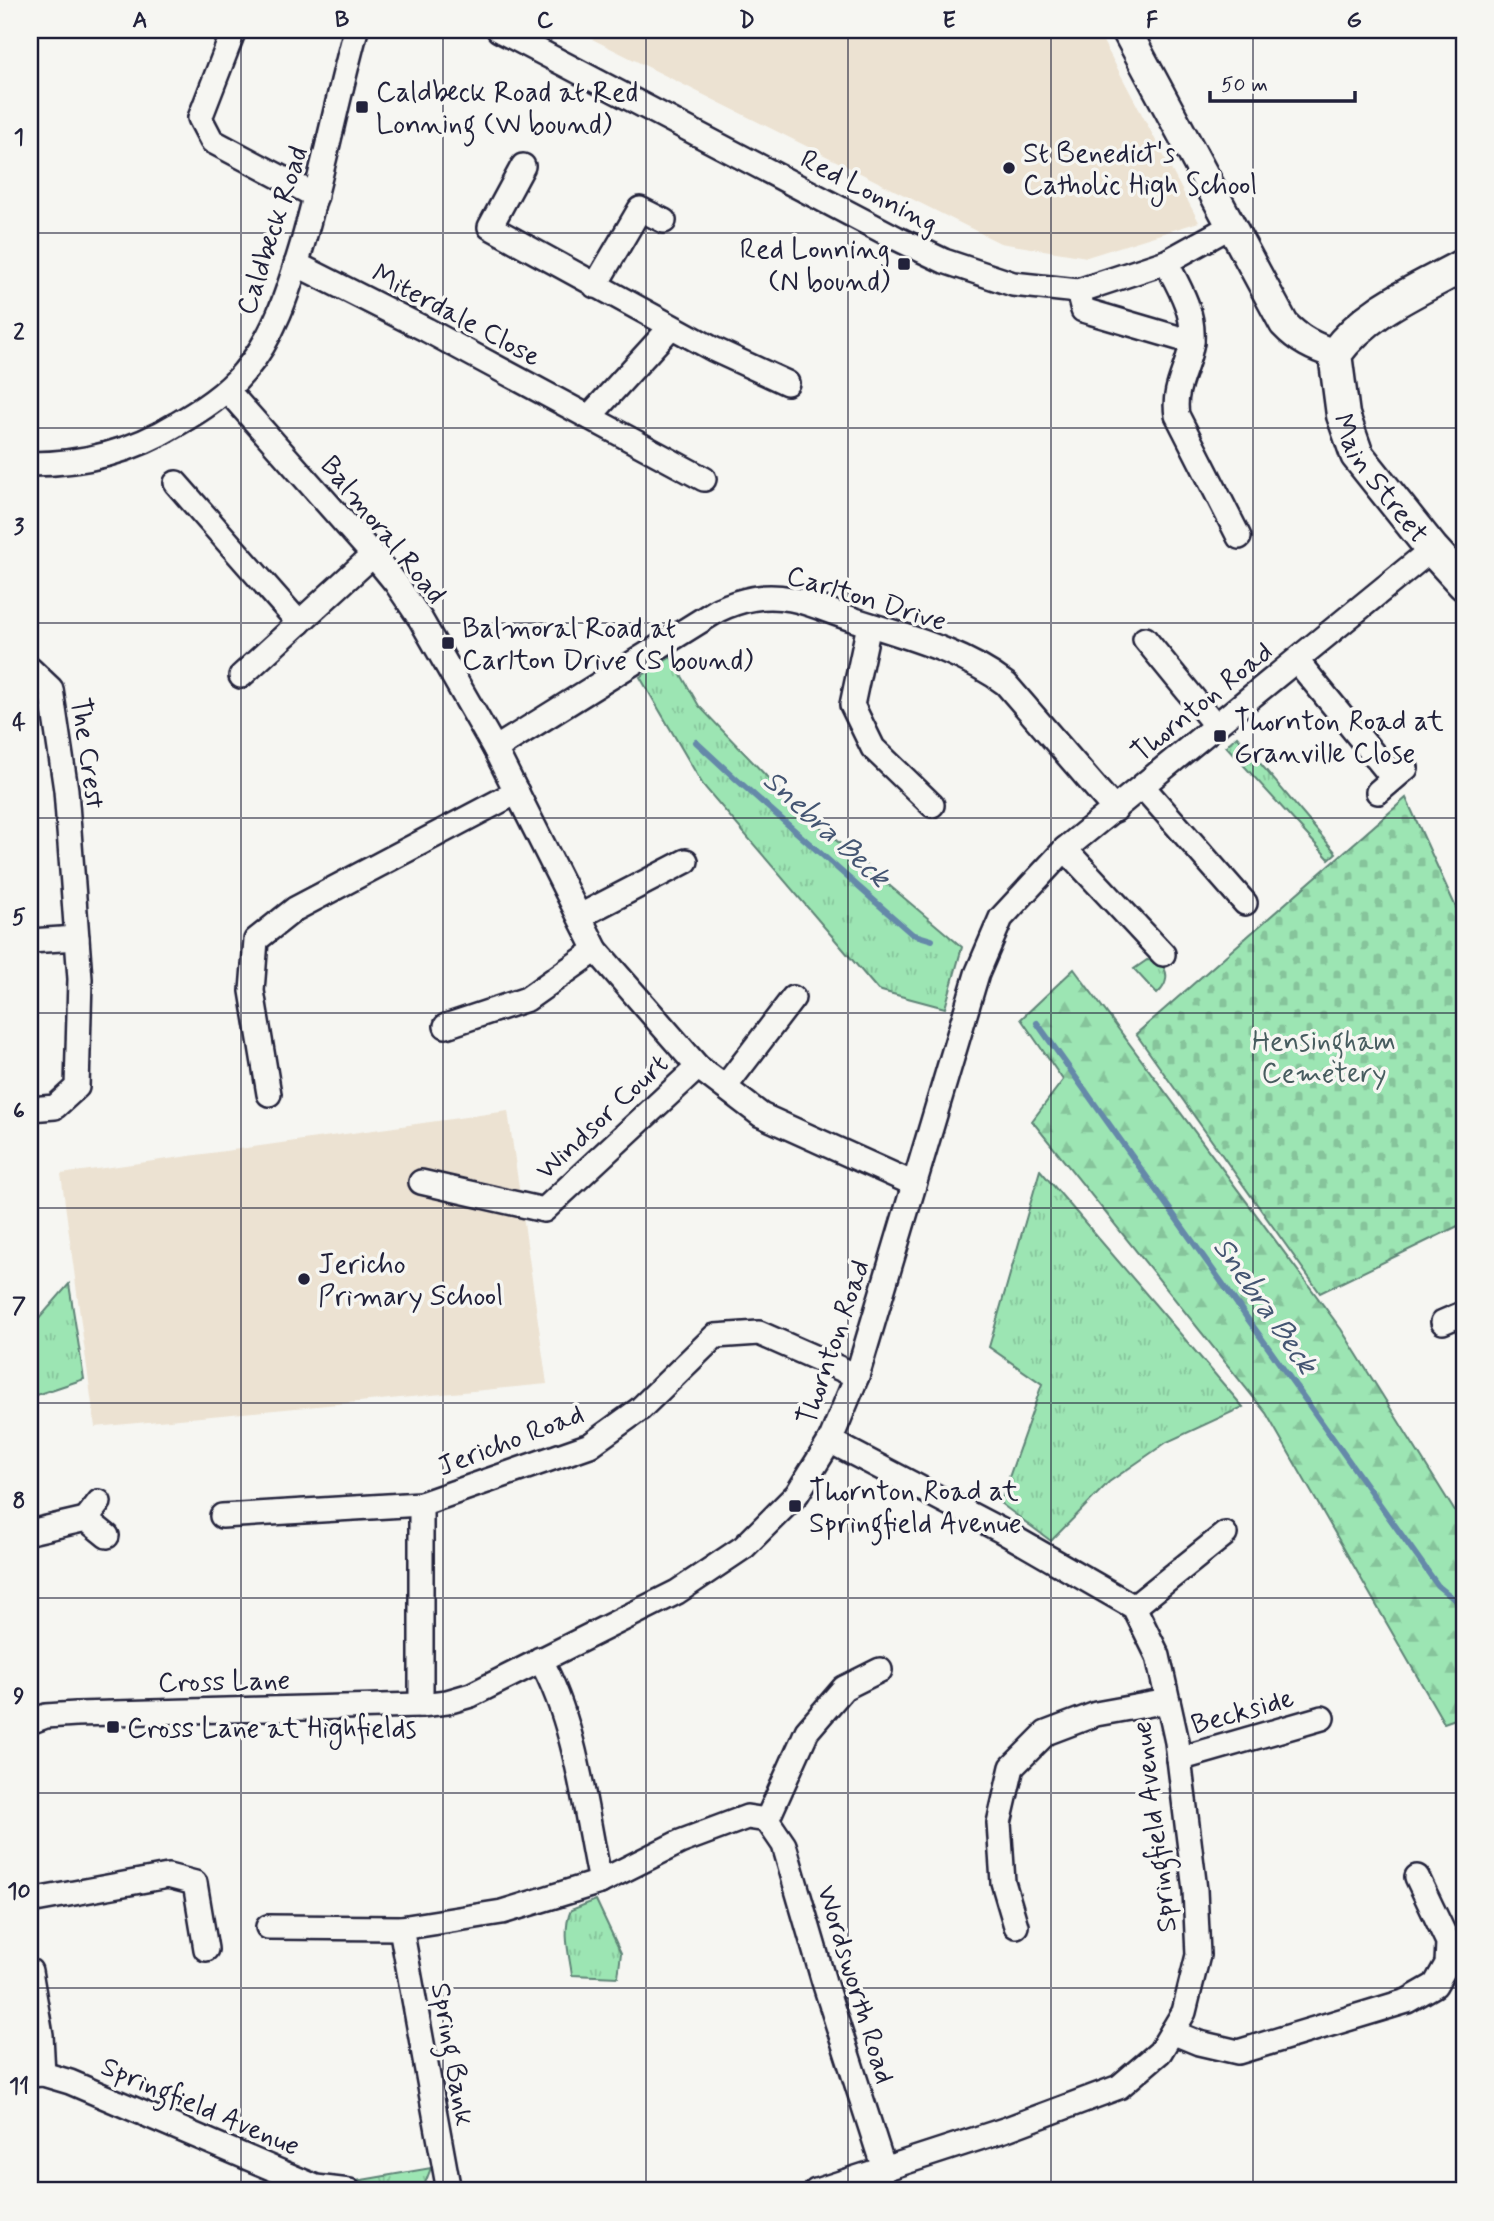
<svg xmlns="http://www.w3.org/2000/svg" width="1494" height="2221" font-family="Mynerve,sans-serif">
	<style>
		.built { fill: #ece2d2 }
		.grass { fill: url(#grass-tufts); stroke: #5f8477; stroke-width: 2 }
		.forest { fill: url(#forest-firs); stroke: #5f8477; stroke-width: 2 }
		.cemetery { fill: url(#cemetery-stones); stroke: #5f8477; stroke-width: 2 }
		.lines { fill: none; stroke-linecap: round; stroke-linejoin: round }
		.stream { stroke: #6589a9; stroke-width: 6 }
		.minor-casing { stroke: #22223b; stroke-width: 28 }
		.tertiary-casing { stroke: #22223b; stroke-width: 33 }
		.secondary-casing { stroke: #22223b; stroke-width: 37 }
		.minor { stroke: #f6f6f2; stroke-width: 23 }
		.tertiary { stroke: #f6f6f2; stroke-width: 28 }
		.secondary { stroke: #f6f6f2; stroke-width: 32 }
		.grid { fill: none; stroke: #22223b; stroke-width: 2; stroke-opacity: 0.55 }
		.poi-dot { fill: #22223b; stroke: #f6f6f2; stroke-width: 2.5 }
		.labels { text-anchor: middle; stroke-width: 7; stroke-linejoin: round; paint-order: stroke }
		.poi-label { font-size: 28px; fill: #22223b; stroke: #f6f6f2; text-anchor: start }
		.street-label { font-size: 28px; fill: #22223b; stroke: #f6f6f2 }
		.park-label { font-size: 28px; fill: #475c5f; stroke: #f6f6f2 }
		.water-label { font-size: 30px; font-style: italic; fill: #445572; stroke: #f6f6f2 }
		.neatline { fill: none; stroke: #22223b; stroke-width: 2.5 }
		.grid-label { font-size: 23px; text-anchor: middle; font-weight: bold; fill: #22223b }
	</style>
	<defs>
		<pattern id="grass-tufts" width="24" height="20" patternUnits="userSpaceOnUse" patternTransform="scale(1.75)"><rect width="24" height="20" fill="#9ce5b3"/><path d="M3 7l-1-3M5 7V3M7 7l1-3M15 17l-1-3M17 17v-4M19 17l1-3" fill="none" stroke="#86c49b"/></pattern>
		<pattern id="forest-firs" width="22" height="20" patternUnits="userSpaceOnUse" patternTransform="scale(1.75)"><rect width="22" height="20" fill="#9ce5b3"/><path d="M5 1l3.5 6h-7zM16 11l3.5 6h-7z" fill="#86c49b"/></pattern>
		<pattern id="cemetery-stones" width="16" height="16" patternUnits="userSpaceOnUse" patternTransform="scale(1.75)"><rect width="16" height="16" fill="#9ce5b3"/><path d="M2 7V4a2 2 0 0 1 4 0v3zM10 15v-3a2 2 0 0 1 4 0v3z" fill="#86c49b"/></pattern>
	</defs>
	<rect width="100%" height="100%" fill="#f6f6f2"/>
	<filter id="ink" filterUnits="userSpaceOnUse"><feTurbulence type="fractalNoise" baseFrequency=".0143" numOctaves="2"/><feDisplacementMap in="SourceGraphic" scale="14" xChannelSelector="R" yChannelSelector="G"/><feConvolveMatrix kernelMatrix="1 2 1 2 8 2 1 2 1" color-interpolation-filters="sRGB"/></filter>
	<g filter="url(#ink)">
		<g class="built">
			<polygon points="574,30 1097,30 1199,222 1087,257 1000,243"/>
			<polygon points="508,1111 547,1384 95,1427 61,1174"/>
		</g>
		<g class="grass">
			<polygon points="671,657 699,706 771,781 824,830 962,947 945,1008 878,990 703,785 640,677"/>
			<polygon points="1237,736 1336,853 1329,859 1226,746"/>
			<path d="M1147 960C1169 961 1172 981 1157 994L1134 969Z"/>
			<polygon points="1040,1170 1243,1407 1167,1442 1109,1482 1051,1541 1000,1503 1042,1384 989,1347"/>
			<polygon points="69,1284 84,1379 30,1397 30,1329"/>
			<path d="M596 1900 621 1953 618 1977 572 1975C569 1954 562 1930 571 1910Z"/>
			<polygon points="431,2168 424,2186 403,2191 356,2181"/>
		</g>
		<polygon class="forest" points="1074,969 1341,1329 1464,1526 1464,1716 1444,1723 1266,1413 1032,1121 1063,1080 1021,1019"/>
		<polygon class="cemetery" points="1406,798 1464,925 1464,1223 1320,1293 1136,1034"/>
		<g class="lines">
			<g class="stream">
				<polyline points="696,742 736,779 912,934 932,940"/>
				<polyline points="1037,1023 1438,1586 1464,1607"/>
			</g>
			<defs>
				<g id="minor">
					<polyline points="234,30 200,118 212,141 316,196"/>
					<polyline points="499,30 896,238 944,261 1013,284 1078,291 1166,262 1231,226"/>
					<polyline points="523,166 490,227 713,349 787,383"/>
					<path d="M1166 262C1179 287 1194 311 1192 340 1190 366 1172 387 1177 415L1239 537"/>
					<polyline points="296,264 427,330 704,479"/>
					<polyline points="595,286 640,209 664,221"/>
					<polyline points="1078,291 1083,310 1192,342"/>
					<polyline points="227,390 373,555 396,583 421,620 495,749 596,950 698,1067 761,1115 914,1184"/>
					<polyline points="589,417 671,327"/>
					<path d="M30 464C82 464 132 452 177 424 201 410 226 394 244 372 276 335 289 288 303 242 323 172 337 100 356 30"/>
					<polyline points="176,483 299,623"/>
					<polyline points="869,625 852,705 873,748 932,805"/>
					<polyline points="1145,639 1216,726"/>
					<polyline points="1297,661 1393,778"/>
					<polyline points="30,669 51,689 66,790 80,979 77,1087 55,1107 30,1109"/>
					<polyline points="241,676 373,555"/>
					<path d="M495 749 718 610C742 599 764 594 791 599 812 603 832 613 852 619 904 636 963 651 1006 684L1115 810"/>
					<polyline points="1143,787 1245,903"/>
					<polyline points="1378,792 1406,768"/>
					<polyline points="1065,849 1163,954"/>
					<polyline points="580,916 686,861"/>
					<polyline points="30,941 77,938"/>
					<polyline points="446,1026 527,999 596,950"/>
					<polyline points="725,1087 793,998"/>
					<polyline points="269,1094 252,991 256,940 295,909 517,792"/>
					<polyline points="421,1182 544,1210 698,1067"/>
					<polyline points="1443,1322 1464,1313"/>
					<polyline points="222,1516 421,1504 590,1445 640,1409 715,1336 759,1333 857,1376"/>
					<polyline points="86,1519 99,1502"/>
					<polyline points="30,1532 86,1519 107,1536"/>
					<polyline points="1134,1607 1225,1534"/>
					<path d="M540 1659C576 1723 585 1810 600 1882"/>
					<polyline points="421,1705 421,1504"/>
					<polyline points="30,1722 46,1716 76,1714 421,1705 447,1702 471,1695 677,1592 744,1547 797,1494 830,1441 857,1376 977,974 1001,918 1065,849 1432,549"/>
					<polyline points="1179,1759 1322,1718"/>
					<polyline points="767,1820 784,1845 824,1982 884,2169"/>
					<polyline points="767,1820 807,1731 844,1688 880,1670"/>
					<polyline points="30,1901 168,1876 195,1883 206,1949"/>
					<polyline points="1016,1926 1003,1882 999,1823 1012,1767 1046,1733 1096,1714 1168,1701"/>
					<polyline points="268,1927 401,1928 502,1912 600,1882 680,1842 747,1817 767,1820"/>
					<polyline points="401,1928 449,2191"/>
					<polyline points="30,1971 41,2035 43,2074"/>
					<polyline points="1172,2032 1199,2043 1238,2052 1407,2001 1435,1985 1447,1964 1448,1942 1417,1877"/>
					<polyline points="30,2075 43,2074 70,2082 316,2187 349,2191"/>
					<polyline points="816,2191 1004,2130 1119,2087 1160,2052 1184,2012 1198,1955 1195,1890 1177,1742 1158,1656 1134,1607 1002,1531 830,1441"/>
				</g>
				<path id="tertiary" d="M1126 30 1284 324C1299 340 1314 347 1335 354"/>
				<g id="secondary">
					<path id="s1" d="M1464 265C1418 290 1367 310 1335 354L1343 415 1357 455 1432 549 1464 584"/>
				</g>
			</defs>
			<use href="#minor" class="minor-casing"/>
			<use href="#tertiary" class="tertiary-casing"/>
			<use href="#secondary" class="secondary-casing"/>
			<use href="#minor" class="minor"/>
			<use href="#tertiary" class="tertiary"/>
			<use href="#secondary" class="secondary"/>
		</g>
	</g>
	<path class="grid" d="M241 30V2191M443 30V2191M646 30V2191M848 30V2191M1051 30V2191M1253 30V2191M30 233H1464M30 428H1464M30 623H1464M30 818H1464M30 1013H1464M30 1208H1464M30 1403H1464M30 1598H1464M30 1793H1464M30 1988H1464"/>
	<g class="poi-dot">
		<rect x="355" y="100" width="14" height="14" rx="3.5"/>
		<circle cx="1009" cy="168" r="7"/>
		<rect x="897" y="257" width="14" height="14" rx="3.5"/>
		<rect x="441" y="636" width="14" height="14" rx="3.5"/>
		<rect x="1213" y="729" width="14" height="14" rx="3.5"/>
		<circle cx="304" cy="1279" r="7"/>
		<rect x="788" y="1499" width="14" height="14" rx="3.5"/>
		<rect x="106" y="1720" width="14" height="14" rx="3.5"/>
	</g>
	<g class="labels">
		<g class="poi-label">
			<text x="376" y="101">Caldbeck Road at Red<tspan x="376" dy="32">Lonning (W bound)</tspan></text>
			<text x="1023" y="162">St Benedict's<tspan x="1023" dy="32">Catholic High School</tspan></text>
			<text x="890" y="258" text-anchor="end">Red Lonning<tspan x="890" dy="32">(N bound)</tspan></text>
			<text x="462" y="637">Balmoral Road at<tspan x="462" dy="32">Carlton Drive (S bound)</tspan></text>
			<text x="1234" y="730">Thornton Road at<tspan x="1234" dy="32">Granville Close</tspan></text>
			<text x="318" y="1273">Jericho<tspan x="318" dy="32">Primary School</tspan></text>
			<text x="809" y="1500">Thornton Road at<tspan x="809" dy="32">Springfield Avenue</tspan></text>
			<text x="127" y="1737">Cross Lane at Highfields</text>
		</g>
		<g class="street-label">
			<text transform="translate(870 190) rotate(27)" y="10">Red Lonning</text>
			<text transform="translate(271 230) rotate(-72)" y="10">Caldbeck Road</text>
			<text transform="translate(457 314) rotate(28)" y="10">Miterdale Close</text>
			<text dy="10" stroke="none"><textPath href="#s1" startOffset="294">Main Street</textPath></text>
			<text transform="translate(384 529) rotate(51)" y="10">Balmoral Road</text>
			<text transform="translate(867 597) rotate(17)" y="10">Carlton Drive</text>
			<text transform="translate(1201 701) rotate(-39)" y="10">Thornton Road</text>
			<text transform="translate(89 753) rotate(82)" y="10">The Crest</text>
			<text transform="translate(601 1116) rotate(-43)" y="10">Windsor Court</text>
			<text transform="translate(832 1342) rotate(-71)" y="10">Thornton Road</text>
			<text transform="translate(510 1439) rotate(-21)" y="10">Jericho Road</text>
			<text transform="translate(224 1680) rotate(-1)" y="10">Cross Lane</text>
			<text transform="translate(1242 1710) rotate(-16)" y="10">Beckside</text>
			<text transform="translate(1153 1827) rotate(-97)" y="10">Springfield Avenue</text>
			<text transform="translate(857 1984) rotate(73)" y="10">Wordsworth Road</text>
			<text transform="translate(454 2054) rotate(80)" y="10">Spring Bank</text>
			<text transform="translate(201 2105) rotate(23)" y="10">Springfield Avenue</text>
		</g>
		<g class="park-label">
			<text x="1324" y="1050">Hensingham<tspan x="1324" dy="32">Cemetery</tspan></text>
		</g>
		<g class="water-label">
			<text transform="translate(827 828) rotate(42)" y="10">Snebra Beck</text>
			<text transform="translate(1266 1305) rotate(55)" y="10">Snebra Beck</text>
		</g>
	</g>
	<rect width="1494" height="2221" fill="none" stroke="#f6f6f2" stroke-width="77"/>
	<path d="M1210 91v10h145v-10" fill="none" stroke="#22223b" stroke-width="3.5"/>
	<text x="1221" y="91" font-size="21" fill="#22223b" stroke="#f6f6f2" stroke-width="5" paint-order="stroke">50 m</text>
	<rect x="38" y="38" width="1418" height="2144" class="neatline"/>
	<g class="grid-label">
		<text x="140" y="27">A</text>
		<text x="342" y="27">B</text>
		<text x="545" y="27">C</text>
		<text x="747" y="27">D</text>
		<text x="949" y="27">E</text>
		<text x="1152" y="27">F</text>
		<text x="1354" y="27">G</text>
		<text x="19" y="144">1</text>
		<text x="19" y="339">2</text>
		<text x="19" y="534">3</text>
		<text x="19" y="729">4</text>
		<text x="19" y="924">5</text>
		<text x="19" y="1118">6</text>
		<text x="19" y="1313">7</text>
		<text x="19" y="1508">8</text>
		<text x="19" y="1703">9</text>
		<text x="19" y="1898">10</text>
		<text x="19" y="2093">11</text>
	</g>
</svg>
